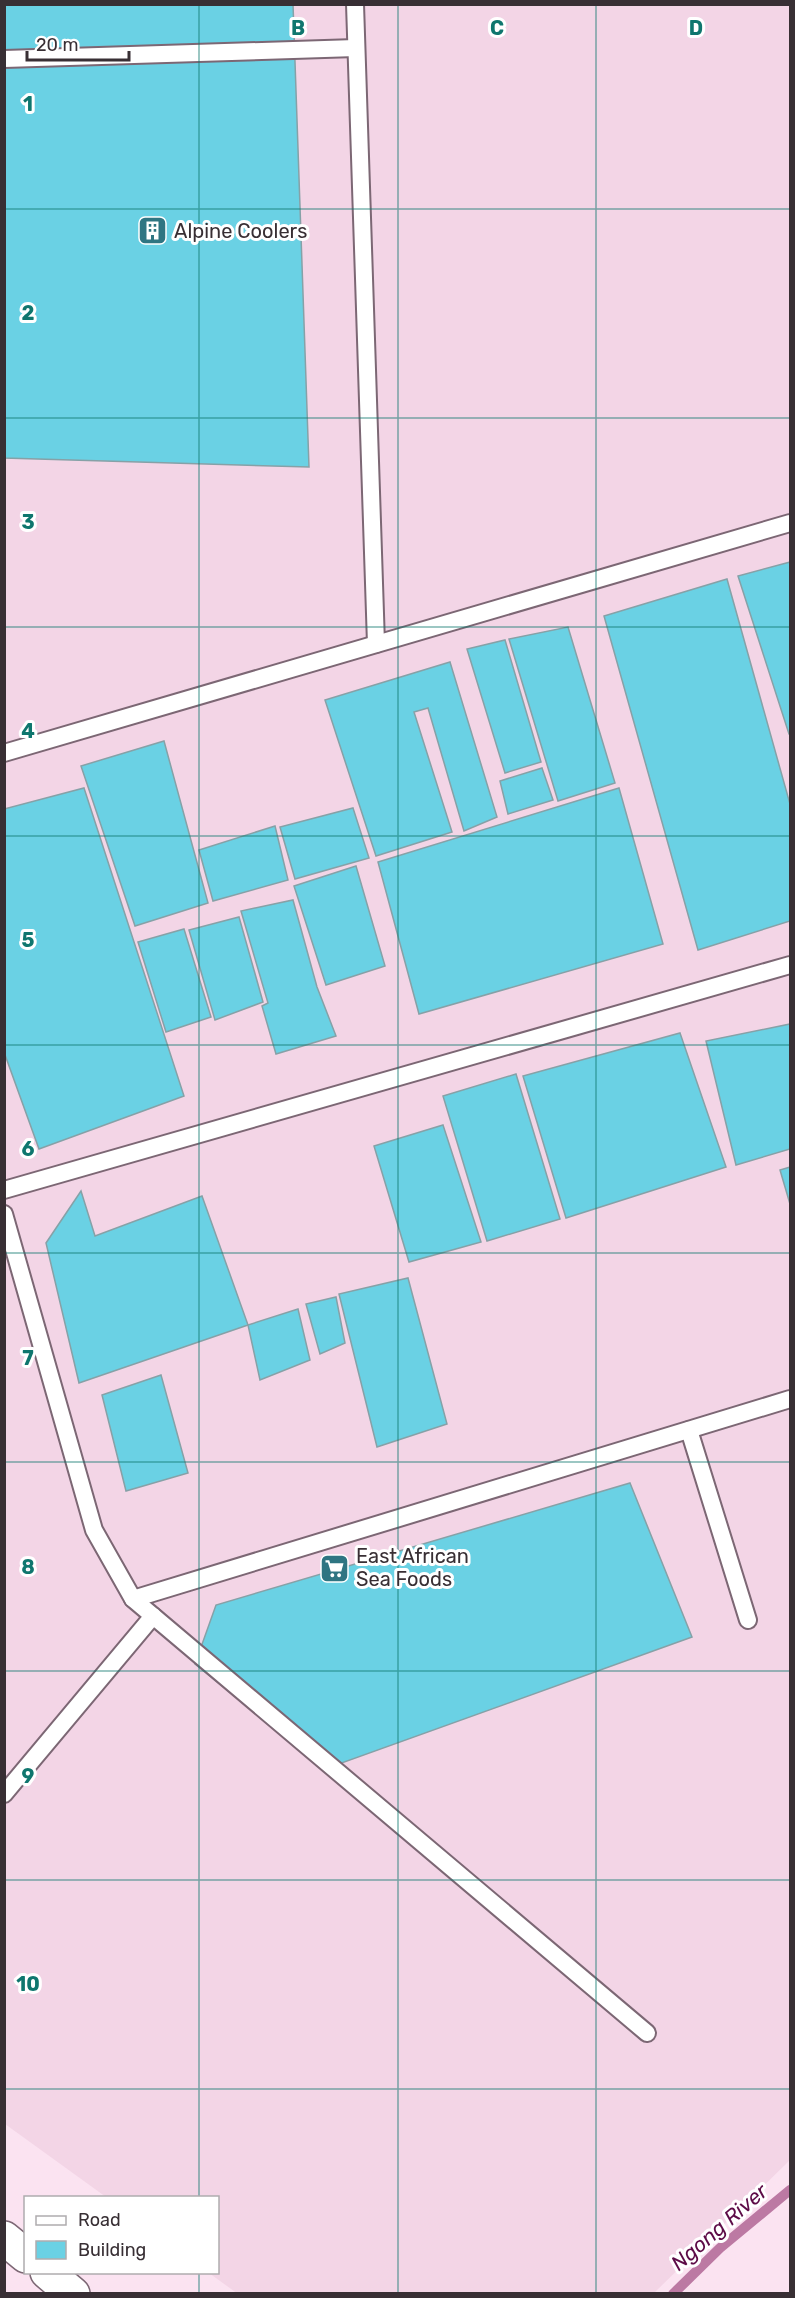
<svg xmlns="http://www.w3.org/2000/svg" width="795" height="2298" font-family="Rubik,sans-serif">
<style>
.built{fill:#f3d5e6}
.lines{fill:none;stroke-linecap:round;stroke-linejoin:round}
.stream{stroke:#bc79a3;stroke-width:10}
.building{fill:#6ad1e4;stroke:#86a1a7;stroke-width:1.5}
.lane-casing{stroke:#7c6774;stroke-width:20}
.secondary-casing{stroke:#7c6774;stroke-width:36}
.lane{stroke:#fff;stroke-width:16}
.secondary{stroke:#fff;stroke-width:33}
.grid{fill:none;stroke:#0f766e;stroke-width:1.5;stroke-opacity:0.55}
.labels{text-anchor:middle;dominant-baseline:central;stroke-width:6;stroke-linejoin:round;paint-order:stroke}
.poi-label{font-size:20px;fill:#382f34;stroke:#fff;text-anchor:start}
.water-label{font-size:21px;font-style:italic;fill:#5d0b47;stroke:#fff}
.grid-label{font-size:20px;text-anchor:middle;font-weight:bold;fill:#0f766e;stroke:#fff;stroke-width:6;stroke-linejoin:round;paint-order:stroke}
</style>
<rect width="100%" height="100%" fill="#fbe3f1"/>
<polygon class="built" points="5,5 790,5 790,2160 654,2293 238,2294 209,2273 218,2272 218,2198 106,2197 5,2124"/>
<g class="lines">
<polyline class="stream" points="673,2294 720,2248 790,2190"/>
</g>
<g class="building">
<polygon points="4,4 293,4 309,467 4,458"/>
<polygon points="790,562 790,734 789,734 738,576"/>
<polygon points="727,579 790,804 790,921 698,950 604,616"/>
<polygon points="568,627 615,783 558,801 509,639"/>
<polygon points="505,640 541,762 505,773 467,649"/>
<polygon points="450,662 497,817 464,831 428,708 414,712 452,832 376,856 325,700"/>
<polygon points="164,741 208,903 135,926 81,766"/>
<polygon points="542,768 553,800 508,814 500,781"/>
<polygon points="84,788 184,1096 39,1149 4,1052 4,809"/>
<polygon points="619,788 663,944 419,1014 378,862"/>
<polygon points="353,808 369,858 295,879 280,827"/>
<polygon points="275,826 288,880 213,901 199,850"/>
<polygon points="356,866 385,966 326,985 294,886"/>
<polygon points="293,900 317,987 336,1036 276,1054 262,1006 268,1003 241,911"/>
<polygon points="239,917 263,1002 215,1020 189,930"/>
<polygon points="184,929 211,1017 166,1032 138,942"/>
<polygon points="790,1024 790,1149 736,1165 706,1041"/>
<polygon points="680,1033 726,1167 566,1218 523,1076"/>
<polygon points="516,1074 560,1219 487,1241 443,1096"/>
<polygon points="443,1125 481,1242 409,1262 374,1146"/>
<polygon points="790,1167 790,1204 780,1170"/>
<polygon points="81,1191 95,1236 202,1196 248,1325 79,1383 46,1243"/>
<polygon points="408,1278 447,1424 377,1447 339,1294"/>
<polygon points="336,1297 345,1343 320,1354 306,1304"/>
<polygon points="298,1309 310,1360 260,1380 248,1325"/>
<polygon points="161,1375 188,1473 126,1491 102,1395"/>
<polygon points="630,1483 692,1637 325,1769 195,1664 216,1605"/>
</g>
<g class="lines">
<defs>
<g id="lane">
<polyline points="355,4 376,644"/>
<polyline points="4,59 356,48"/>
<polyline points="4,753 790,523"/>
<polyline points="4,1190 790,965"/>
<polyline points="4,1214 94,1530 133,1599 647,2033"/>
<polyline points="689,1430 748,1620"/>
<polyline points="133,1599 790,1399"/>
<polyline points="4,1794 153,1616"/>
</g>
<g id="secondary">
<polyline points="4,2238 26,2256"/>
<polyline points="47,2272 73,2294"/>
</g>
</defs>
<use href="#lane" class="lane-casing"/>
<use href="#secondary" class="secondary-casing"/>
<use href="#lane" class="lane"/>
<use href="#secondary" class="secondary"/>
</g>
<path class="grid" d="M199 4V2198M398 4V2294M596 4V2294M4 209H790M4 418H790M4 627H790M4 836H790M4 1045H790M4 1253H790M4 1462H790M4 1671H790M4 1880H790M4 2089H790M199 2272V2294"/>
<defs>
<symbol id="building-square" viewBox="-11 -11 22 22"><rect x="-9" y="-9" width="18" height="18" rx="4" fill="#2f7582" stroke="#fff"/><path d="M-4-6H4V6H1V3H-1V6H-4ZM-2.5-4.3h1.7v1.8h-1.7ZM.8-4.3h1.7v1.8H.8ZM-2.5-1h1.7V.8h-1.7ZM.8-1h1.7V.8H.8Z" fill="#fff"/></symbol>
<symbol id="supermarket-square" viewBox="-11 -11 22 22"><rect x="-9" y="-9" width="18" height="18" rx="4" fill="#2f7582" stroke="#fff"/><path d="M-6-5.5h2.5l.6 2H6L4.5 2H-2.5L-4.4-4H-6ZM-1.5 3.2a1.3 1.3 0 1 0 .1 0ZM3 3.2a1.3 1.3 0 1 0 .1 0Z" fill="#fff"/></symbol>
</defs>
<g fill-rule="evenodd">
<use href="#building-square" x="136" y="214" width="33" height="33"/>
<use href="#supermarket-square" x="318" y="1552" width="33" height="33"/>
</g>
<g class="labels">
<g class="poi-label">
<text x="174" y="231">Alpine Coolers</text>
<text x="356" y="1556">East African<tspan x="356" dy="23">Sea Foods</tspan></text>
</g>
<g class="water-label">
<text transform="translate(719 2227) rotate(-41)">Ngong River</text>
</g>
</g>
<g class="grid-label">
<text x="298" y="35">B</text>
<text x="497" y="35">C</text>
<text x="696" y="35">D</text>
<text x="28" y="111">1</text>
<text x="28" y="320">2</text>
<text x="28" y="529">3</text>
<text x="28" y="738">4</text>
<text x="28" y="947">5</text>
<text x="28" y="1156">6</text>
<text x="28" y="1365">7</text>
<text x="28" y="1574">8</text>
<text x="28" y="1783">9</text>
<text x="28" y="1991">10</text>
</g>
<rect width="795" height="2298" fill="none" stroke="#382f34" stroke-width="12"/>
<rect x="24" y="2196" width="195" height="78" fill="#ffffff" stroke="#afacae" stroke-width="1.5"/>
<rect x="36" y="2216" width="30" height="9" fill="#ffffff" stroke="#afacae" stroke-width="1.5"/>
<text x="78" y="2226" font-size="18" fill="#382f34">Road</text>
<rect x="36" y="2241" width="30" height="18" fill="#6ad1e4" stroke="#afacae" stroke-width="1.5"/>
<text x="78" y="2256" font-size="18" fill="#382f34">Building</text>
<path d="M27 51v9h102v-9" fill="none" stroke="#382f34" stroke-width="3"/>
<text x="36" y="51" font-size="18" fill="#382f34" stroke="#ffffff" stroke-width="4.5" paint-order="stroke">20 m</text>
</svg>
